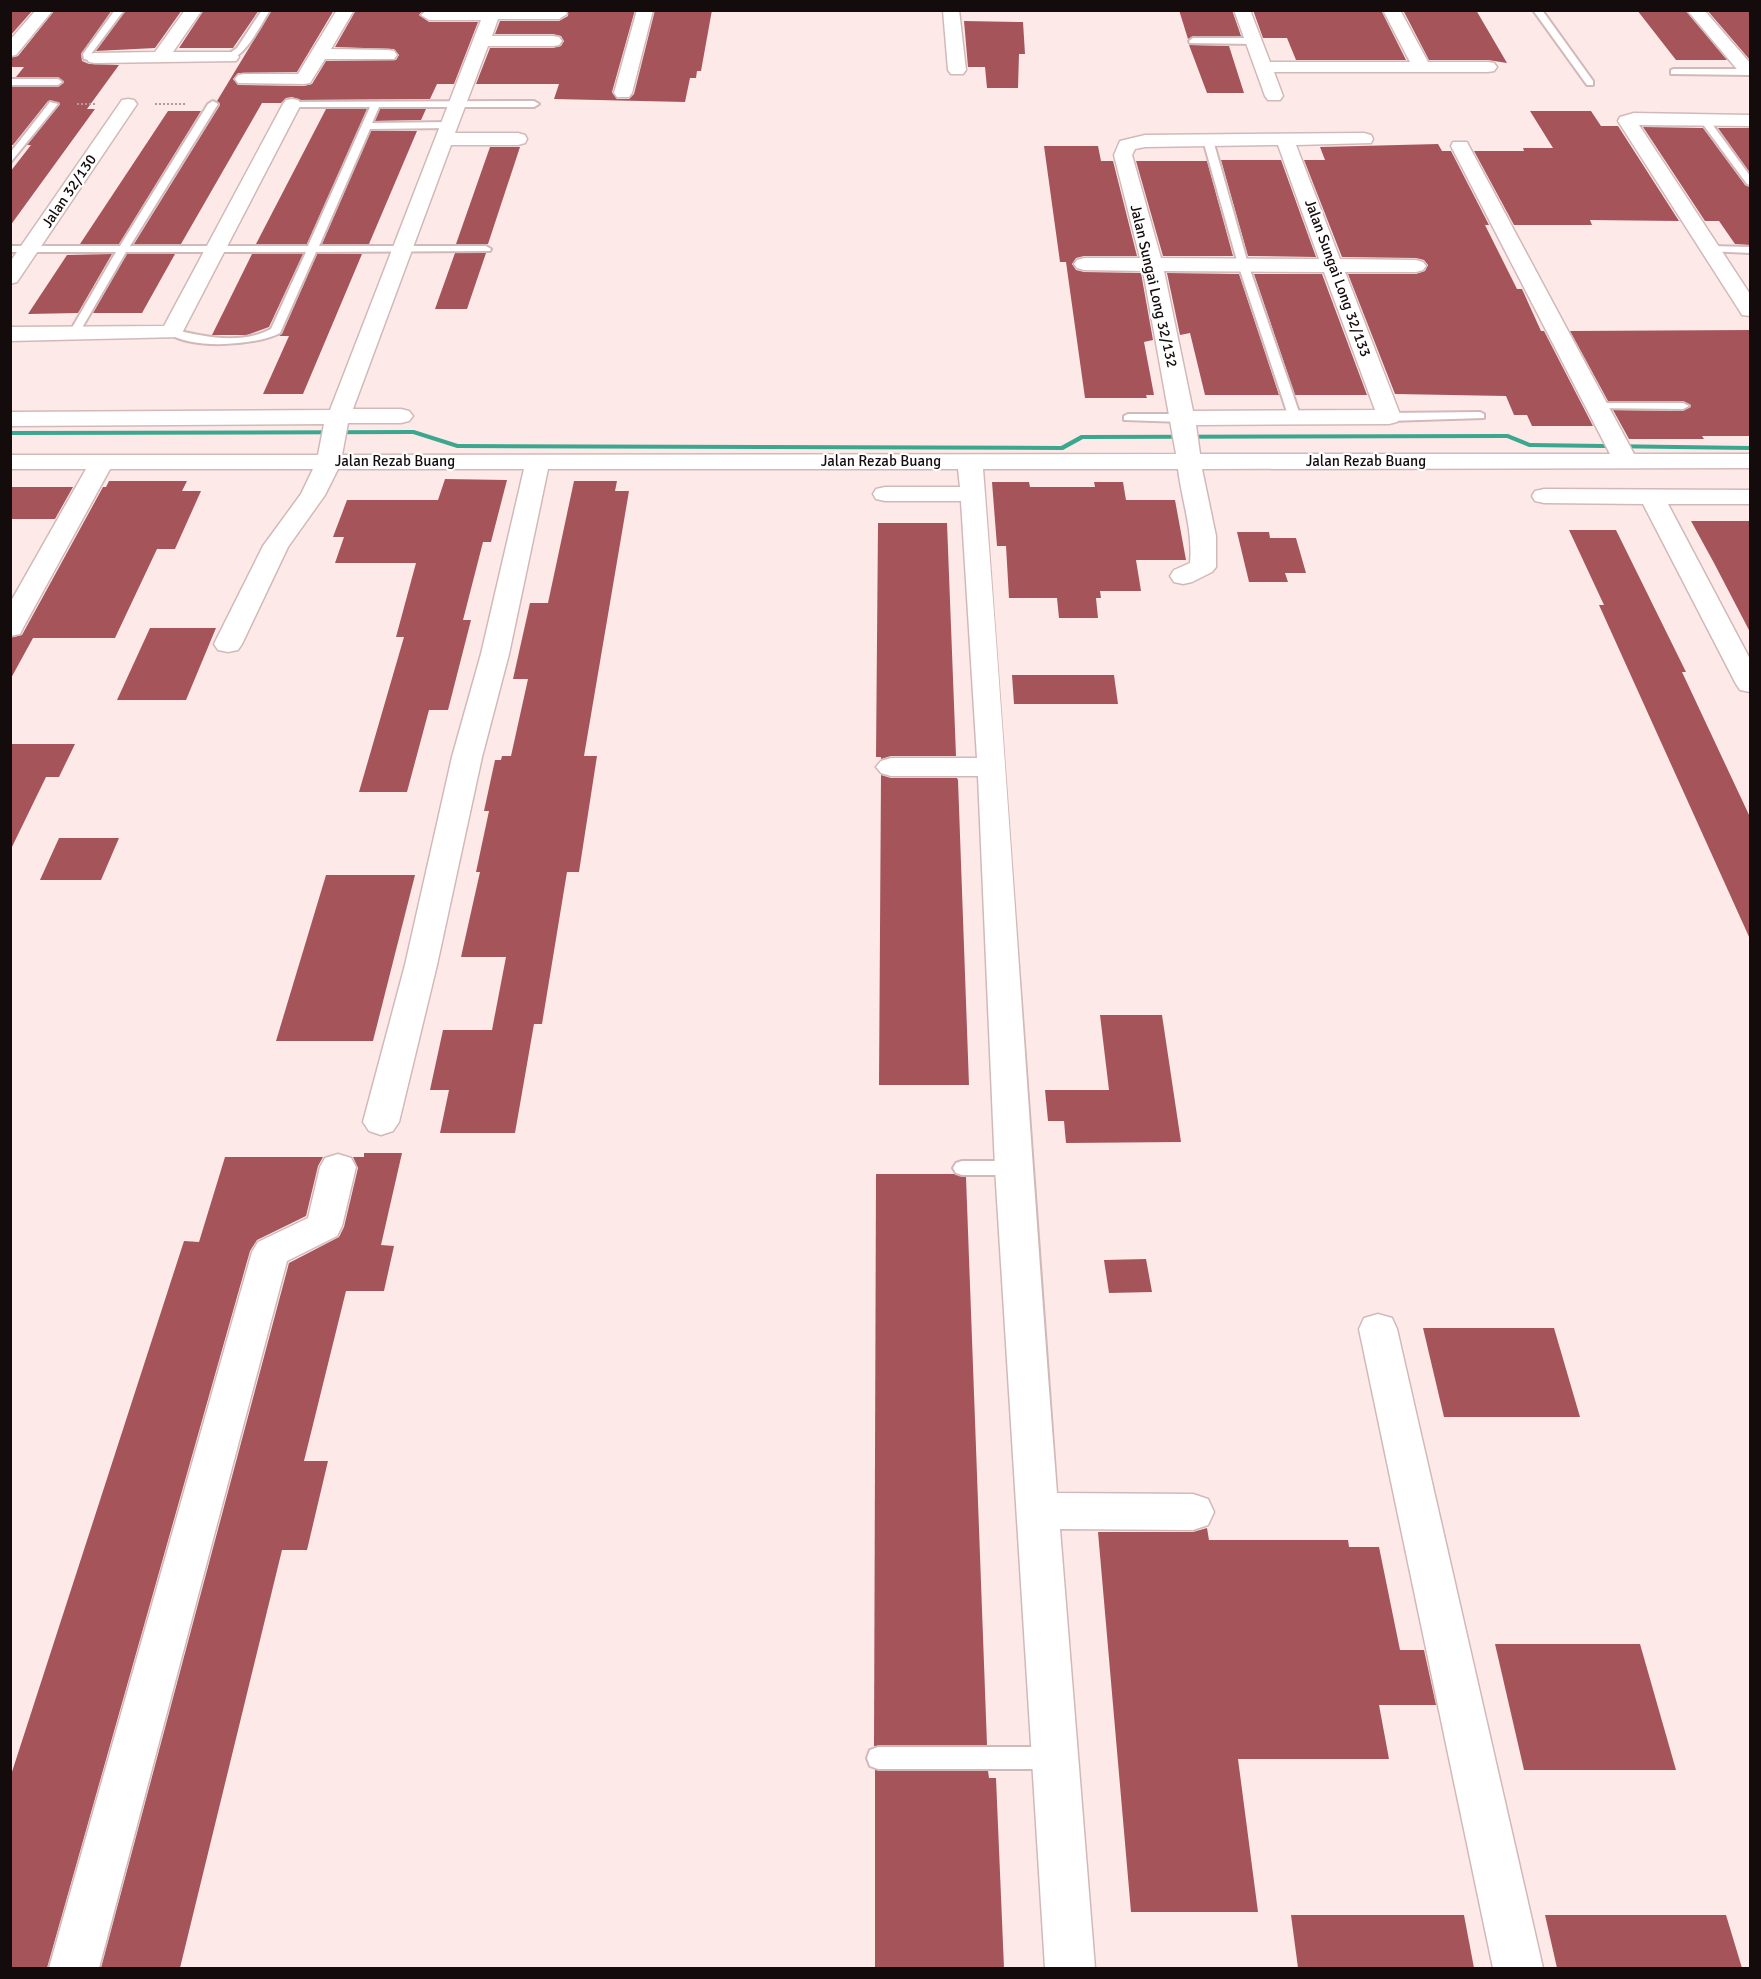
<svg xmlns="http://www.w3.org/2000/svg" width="1761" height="1979" font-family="Signika,sans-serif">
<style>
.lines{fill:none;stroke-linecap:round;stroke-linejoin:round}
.stream{fill:#3aa78e;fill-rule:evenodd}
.building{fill:#a5555a}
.lane-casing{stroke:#d2b9b9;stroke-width:4}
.street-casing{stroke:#d2b9b9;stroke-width:3}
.path{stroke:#ac9c9c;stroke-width:2;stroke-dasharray:2 2;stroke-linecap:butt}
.lane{fill:#fff;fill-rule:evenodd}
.street{fill:#fff;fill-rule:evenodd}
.labels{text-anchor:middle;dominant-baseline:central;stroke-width:4.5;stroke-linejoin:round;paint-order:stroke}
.far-street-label{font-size:15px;fill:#140c0c;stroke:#fff}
</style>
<rect width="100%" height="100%" fill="#fee9e9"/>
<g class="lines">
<polygon class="stream" points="414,430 458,444 1061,446 1081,435 1508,434 1530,443 1750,446 1750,450 1529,447 1507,438 1083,439 1063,450 457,448 413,434 10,435 10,431"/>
</g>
<g class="building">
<polygon points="10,10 33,10 10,36"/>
<polygon points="55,10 112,10 81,54 82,61 89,64 119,65 87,109 95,109 10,226 10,172 31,145 27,145 60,104 48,101 13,145 10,145 10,87 58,87 64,82 58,77 16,77 24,67 10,67 10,58 18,56"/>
<polygon points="126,10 182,10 155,48 96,51"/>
<polygon points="204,10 259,10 233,48 179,48"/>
<polygon points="272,10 334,10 297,72 238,73 233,79 238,85 304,86 312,84 326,61 396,60 399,55 394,49 335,47 356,10 423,10 419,15 429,22 478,22 454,84 437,84 430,99 301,100 292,97 286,98 281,103 262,103 181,244 134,244 220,105 217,101"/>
<polygon points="568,10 635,10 612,92 617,99 629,99 634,94 655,10 712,10 701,71 697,71 696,78 690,78 685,102 554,99 559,84 476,84 490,48 553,48 561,46 564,41 561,36 553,34 495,34 500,21 559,21 568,16"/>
<polygon points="1179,10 1232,10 1241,36 1193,36 1188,39"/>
<polygon points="1253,10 1381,10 1406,60 1296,60 1287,38 1263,38"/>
<polygon points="1403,10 1476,10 1507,63 1488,60 1429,60"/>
<polygon points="1637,10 1685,10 1727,60 1676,60"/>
<polygon points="1707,10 1750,10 1750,60"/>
<polygon points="964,21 1023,22 1025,54 1019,54 1018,88 987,88 985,67 968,67"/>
<polygon points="1189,45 1229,46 1244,93 1207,93"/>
<polygon points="326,109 367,109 307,244 256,244"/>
<polygon points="380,109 426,109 421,120 375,121"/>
<polygon points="168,111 201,111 119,244 80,244"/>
<polygon points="1530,111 1591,111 1601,126 1618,126 1679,221 1590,220 1592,225 1514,225 1474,151 1524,151 1523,148 1553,148"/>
<polygon points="1643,127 1703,128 1745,185 1750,187 1750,245 1735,244 1719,221 1705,221"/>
<polygon points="1718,128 1750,128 1750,173"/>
<polygon points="371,131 417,131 369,244 322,244"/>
<polygon points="1438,144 1442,151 1451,151 1489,225 1485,225 1517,289 1522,289 1541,331 1544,331 1593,426 1532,426 1527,415 1514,415 1506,396 1395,394 1348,274 1416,274 1425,271 1428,265 1424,260 1416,258 1342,257 1304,160 1325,160 1320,147"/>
<polygon points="1044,146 1098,146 1101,161 1113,161 1137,256 1084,256 1076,258 1072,264 1076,270 1084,272 1141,273 1153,340 1144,342 1154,395 1146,395 1147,398 1085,398 1066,262 1060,262"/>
<polygon points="490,147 520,147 488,244 456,244"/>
<polygon points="1221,160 1281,160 1316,257 1248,256"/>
<polygon points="1136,161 1207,161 1233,256 1163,256"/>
<polygon points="455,253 486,253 467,309 435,309"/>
<polygon points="112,254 78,313 28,314 67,255"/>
<polygon points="127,254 175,254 142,313 93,313"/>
<polygon points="252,254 303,254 269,327 247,335 212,335"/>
<polygon points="317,254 362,254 303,394 263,394 289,336 279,336 282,334"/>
<polygon points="1167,273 1239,274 1279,395 1205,395 1190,333 1180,335"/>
<polygon points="1254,274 1322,274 1367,395 1295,395"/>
<polygon points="1750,330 1750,436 1702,436 1704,439 1629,439 1613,410 1683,411 1691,405 1683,401 1608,401 1570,331"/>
<polygon points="445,479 507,480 491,542 483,542 463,620 471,620 448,710 429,710 407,792 359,792 404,637 396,637 416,563 335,563 344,537 333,537 347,500 438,500"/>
<polygon points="109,481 187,481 182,491 201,491 175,549 157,549 115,638 33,638 10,680 10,638 22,635 103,487 106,487"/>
<polygon points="574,481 617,481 615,491 629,491 584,756 597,756 579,872 567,872 542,1024 534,1024 515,1133 440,1133 449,1090 430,1090 443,1030 492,1030 506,957 461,957 480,872 476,872 489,811 484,811 495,760 501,760 502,756 511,756 528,679 513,679 530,603 548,603"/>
<polygon points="992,482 1029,482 1030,487 1095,487 1094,482 1123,482 1126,500 1175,500 1186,560 1136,560 1141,591 1100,591 1101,598 1096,598 1098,618 1059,618 1057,598 1009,598 1006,546 997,546"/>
<polygon points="10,487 73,487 55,519 10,519"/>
<polygon points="1691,521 1750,521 1750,632 1714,563"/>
<polygon points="878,523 947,523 956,756 891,756 881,759 881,757 876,757"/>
<polygon points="1569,530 1616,530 1686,672 1682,672 1750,817 1750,939 1599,605 1604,605"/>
<polygon points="1237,532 1269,532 1270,538 1296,538 1306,573 1285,573 1288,582 1249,582"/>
<polygon points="150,628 216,628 186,700 117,700"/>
<polygon points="1012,675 1114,675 1118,704 1014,704"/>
<polygon points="10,744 75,744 59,777 46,777 10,851"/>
<polygon points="881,775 891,778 957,778 958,780 969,1085 879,1085"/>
<polygon points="59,838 119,838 101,880 40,880"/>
<polygon points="326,875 415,875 373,1041 276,1041"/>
<polygon points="1100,1015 1162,1015 1181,1142 1066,1143 1064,1121 1048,1121 1045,1090 1109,1090"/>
<polygon points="364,1153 402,1153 381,1245 394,1246 384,1291 346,1291 304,1461 328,1461 307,1550 282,1550 180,1968 101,1968 289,1263 339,1237 344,1227 358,1168 353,1157 364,1157"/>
<polygon points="225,1157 323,1157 318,1166 306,1216 257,1240 250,1251 47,1968 10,1968 10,1778 184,1241 199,1242"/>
<polygon points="876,1174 954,1174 966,1177 987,1745 874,1746"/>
<polygon points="1146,1259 1152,1292 1109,1293 1104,1260"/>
<polygon points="1423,1328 1554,1328 1580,1417 1444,1417"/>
<polygon points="1207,1528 1209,1540 1348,1540 1349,1547 1379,1547 1400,1650 1424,1650 1436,1705 1379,1705 1389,1759 1238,1759 1258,1912 1131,1912 1098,1532 1193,1532"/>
<polygon points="1495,1644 1640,1644 1676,1770 1524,1770"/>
<polygon points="875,1770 988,1771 989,1778 996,1778 1004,1968 875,1968"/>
<polygon points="1291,1915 1464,1915 1474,1968 1298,1968"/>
<polygon points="1545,1915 1726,1915 1742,1968 1557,1968"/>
</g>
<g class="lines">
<defs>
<g id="lane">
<polygon points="115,10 124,10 91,54 99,58 95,61 84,59 83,54"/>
<path d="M262 10H270C261 24 244 60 227 59V55L237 48Z"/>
<polygon points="1533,10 1542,10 1593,81 1593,85 1587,85"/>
<polygon points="1193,38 1253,38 1257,41 1253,44 1190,43 1189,41"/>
<polygon points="1674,69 1750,69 1750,75 1671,74 1671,70"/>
<polygon points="10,79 58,79 62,82 58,85 10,85"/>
<path d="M213 101 218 104 130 246H308L370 107H292L289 106V102L534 101 539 104 534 107H379L372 123 450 122 455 125 450 128 370 129 319 246H486L491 249 490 251 316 252 280 333C255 346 188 350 167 332L172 329C204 337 241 345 271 329L306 252H126L79 333 74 336 70 335 69 333 116 252H10V246H120L208 104Z"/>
<polygon points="50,102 58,104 10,163 10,153"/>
<polygon points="1701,117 1707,117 1750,176 1750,185 1747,184 1699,119"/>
<polygon points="1208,137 1213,140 1248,264 1301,418 1299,420 1291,420 1289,418 1238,264 1203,140"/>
<polygon points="1711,246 1750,247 1750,253 1707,251 1706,249"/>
<polygon points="1597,403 1683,403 1689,406 1683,409 1593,408 1591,406"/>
<polygon points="1480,412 1484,414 1484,418 1389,421 1383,417 1389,413"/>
<polygon points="1128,414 1182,414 1188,418 1182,422 1124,420 1124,416"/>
<polygon points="962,1161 1013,1161 1019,1163 1022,1168 1019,1173 1013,1175 962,1175 956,1173 953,1168 956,1163"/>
<polygon points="878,1747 1054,1747 1062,1750 1065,1758 1062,1766 1054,1769 878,1769 870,1766 867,1758 870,1750"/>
</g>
<g id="street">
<polygon points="36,10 53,10 16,55 10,56 10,40"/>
<polygon points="185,10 202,10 173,52 230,52 236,53 239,57 236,61 95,63 89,62 86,58 89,54 95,53 155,52"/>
<polygon points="337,10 354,10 331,49 388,50 394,51 397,55 394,59 325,59 310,83 304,84 238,83 235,79 238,75 244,74 298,74"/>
<path d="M427 10H565L567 14 559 19H498L492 36H553L559 37 562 41 559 45 553 46H488L455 133H518L525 135 527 139 525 143 518 145H451L353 409H401L409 411 413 416 409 421 401 423H348L342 455 1176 454 1143 271 1084 270 1077 268 1074 264 1077 260 1084 258H1140L1114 155 1120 141 1145 135 1364 133 1371 135 1373 139 1371 143 1296 145 1340 259 1416 260 1423 262 1426 266 1423 270 1416 272H1345L1401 417 1397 422 1389 424 1196 425 1200 454H1610L1451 146 1453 142H1467L1469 146 1634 454H1750V468L1202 469 1216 536V567L1212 572 1192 582 1183 584 1174 582 1170 576 1174 570 1190 563C1193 530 1182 501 1178 469H983C1010 810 1030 1152 1057 1493L1193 1494 1208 1499 1214 1512 1208 1525 1193 1530 1060 1529 1095 1968H1045L995 1168 978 776H891L881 773 876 767 881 761 891 758H977L961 501H885L876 499 873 494 876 489 885 487H960L958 469H548L509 654 482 757 437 965 399 1122 393 1131 381 1135 369 1131 363 1122 405 965 452 757 481 654 524 469H338L325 495 288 547 242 644 238 650 228 652 218 650 214 644 263 546 301 494 313 469H110L23 628 20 634 10 636V603L86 469H10V455H318L324 424 10 426V412L330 410 481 20H429L421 15ZM1278 145 1319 259 1161 258 1132 155 1135 149 1145 147ZM1164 271 1324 272 1375 410 1193 411Z"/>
<polygon points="637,10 653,10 632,93 629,97 617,97 614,93"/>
<polygon points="943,10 959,10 966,70 963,74 951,74 948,70"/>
<polygon points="1234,10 1250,10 1270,62 1410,62 1383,10 1400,10 1428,62 1488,62 1494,63 1497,67 1494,71 1488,72 1274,72 1283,96 1280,100 1268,100 1265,96"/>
<polygon points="1687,10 1704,10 1750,63 1750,75 1741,74"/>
<polygon points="128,99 134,100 137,104 17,282 10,284 10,262 122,100"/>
<polygon points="292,99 298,100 301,104 180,337 10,341 10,327 164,326 283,104 286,100"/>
<polygon points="1634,113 1750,115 1750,126 1639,125 1750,294 1750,316 1742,315 1739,310 1618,121 1620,117"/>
<polygon points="1544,489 1750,490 1750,504 1668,504 1750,659 1750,692 1740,690 1736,684 1643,504 1544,503 1535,501 1532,496 1535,491"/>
<polygon points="338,1154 351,1158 356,1167 342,1226 337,1236 287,1261 99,1968 49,1968 252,1252 258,1242 308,1218 320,1167 325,1158"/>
<polygon points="1378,1314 1392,1318 1397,1329 1543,1968 1493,1968 1359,1329 1364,1318"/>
</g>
</defs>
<use href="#lane" class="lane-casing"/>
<use href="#street" class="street-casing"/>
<g class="path">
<polyline points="77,104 97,104"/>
<polyline points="155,104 187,104"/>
</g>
<use href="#lane" class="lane"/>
<use href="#street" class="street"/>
</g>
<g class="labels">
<g class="far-street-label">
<text transform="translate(69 191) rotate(-56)">Jalan 32/130</text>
<text transform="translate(1338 278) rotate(70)">Jalan Sungai Long 32/133</text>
<text transform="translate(1154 286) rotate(77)">Jalan Sungai Long 32/132</text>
<text x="395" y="461">Jalan Rezab Buang</text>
<text x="881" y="461">Jalan Rezab Buang</text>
<text x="1366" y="461">Jalan Rezab Buang</text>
</g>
</g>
<rect width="1761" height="1979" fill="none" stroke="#140c0c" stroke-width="24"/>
</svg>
